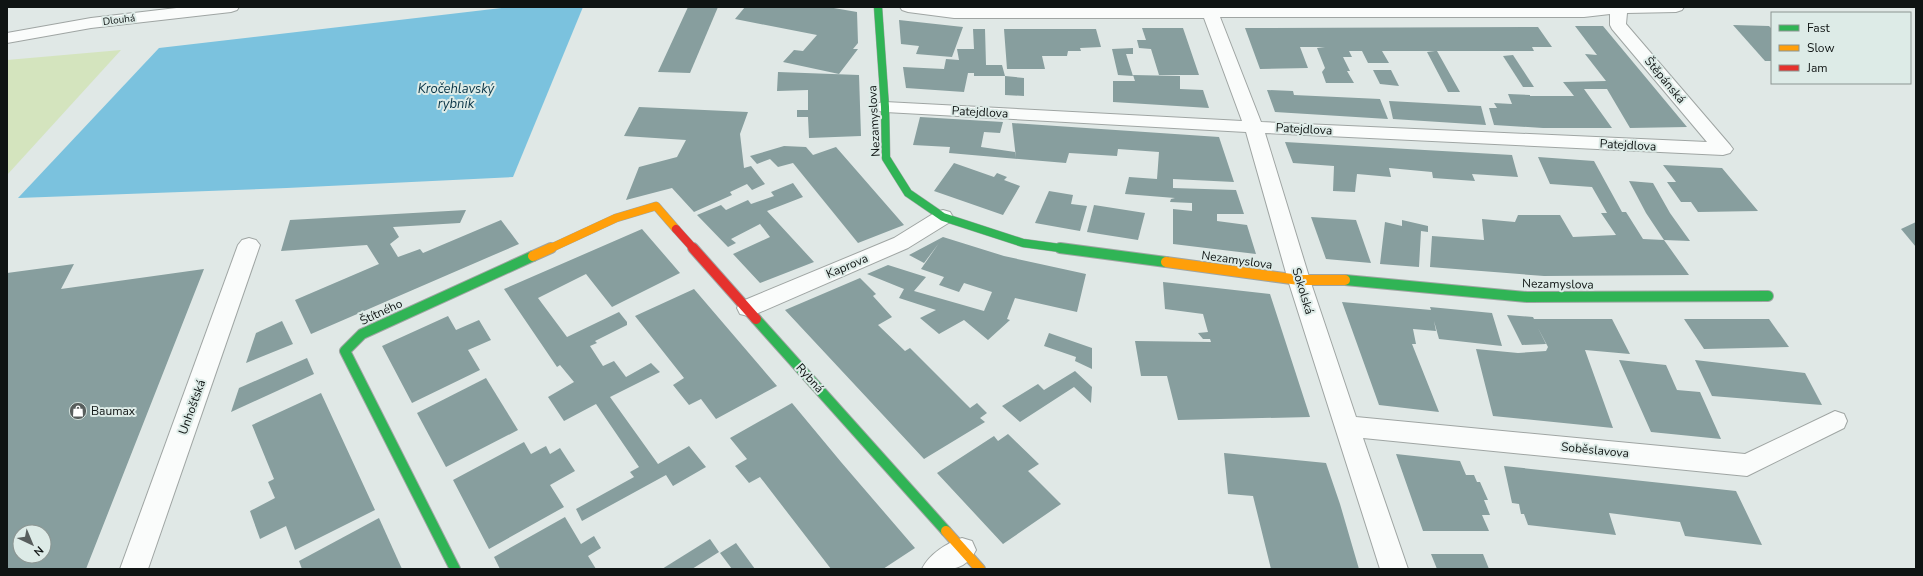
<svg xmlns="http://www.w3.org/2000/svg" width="1923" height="576" font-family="'Nunito Sans',sans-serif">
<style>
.green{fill:#d4e4be}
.water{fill:#7bc2de}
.building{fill:#879e9e;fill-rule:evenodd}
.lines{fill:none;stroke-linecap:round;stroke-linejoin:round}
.street-casing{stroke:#9fa5a3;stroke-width:2}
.fast-far1-casing{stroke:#9fa5a3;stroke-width:9}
.fast-casing{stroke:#9fa5a3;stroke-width:12}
.slow-far1-casing{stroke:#9fa5a3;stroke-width:9}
.slow-casing{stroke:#9fa5a3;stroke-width:12}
.jam-far1-casing{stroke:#9fa5a3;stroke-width:9}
.jam-casing{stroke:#9fa5a3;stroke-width:12}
.street{fill:#fafcfb;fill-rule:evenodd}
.fast-far1{stroke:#30b455;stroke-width:8}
.fast{stroke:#30b455;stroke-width:10}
.slow-far1{stroke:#ff9f0a;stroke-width:8}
.slow{stroke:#ff9f0a;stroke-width:10}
.jam-far1{stroke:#e5322d;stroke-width:8}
.jam{stroke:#e5322d;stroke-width:10}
.labels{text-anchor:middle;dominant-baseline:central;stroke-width:4;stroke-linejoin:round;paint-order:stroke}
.far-street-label{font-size:10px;fill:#0f1413;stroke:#ddebe7}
.street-label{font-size:12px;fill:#0f1413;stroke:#ddebe7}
.poi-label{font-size:12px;fill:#0f1413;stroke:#ddebe7;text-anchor:start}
.water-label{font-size:13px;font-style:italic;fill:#093547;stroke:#ddebe7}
</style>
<rect width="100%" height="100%" fill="#e0e8e6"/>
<polygon class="green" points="121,50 7,175 7,60"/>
<polygon class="water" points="510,7 583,7 513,177 287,188 18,198 159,48"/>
<g class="building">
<polygon points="688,7 718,7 690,73 658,72"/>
<polygon points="745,7 828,7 857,12 858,43 853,49 858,49 839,74 783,62 794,50 803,51 817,35 735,19"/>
<polygon points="899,20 963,27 952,57 916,54 919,46 901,44"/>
<polygon points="1733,25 1769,26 1772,29 1772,61 1765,61"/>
<polygon points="1575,26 1603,26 1687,127 1630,128 1607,89 1584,89 1612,128 1543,128 1494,125 1489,108 1497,108 1494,103 1512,104 1508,94 1530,95 1530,96 1574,96 1563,82 1606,81 1585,54 1597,55"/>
<polygon points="1538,27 1552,47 1532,47 1534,51 1437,51 1460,92 1448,92 1427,52 1435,51 1382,51 1389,63 1368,63 1362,51 1349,51 1352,57 1343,57 1350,71 1347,71 1354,83 1326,83 1322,72 1325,68 1317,48 1325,47 1300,47 1308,68 1260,69 1245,28"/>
<polygon points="1142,28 1183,28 1199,75 1159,75 1151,49 1139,48 1137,40 1146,40"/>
<polygon points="973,29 985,29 986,65 1002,65 1005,76 974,76 974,73 968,73 964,92 906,88 903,67 944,69 946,59 959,60 957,49 974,49"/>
<polygon points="1004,29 1096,29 1101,47 1080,48 1081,51 1068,51 1067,56 1042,56 1045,69 1007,69"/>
<polygon points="1133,48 1133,54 1126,54 1133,76 1118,75 1112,49"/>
<polygon points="1513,55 1534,87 1523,87 1503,56"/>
<polygon points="1373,70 1391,70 1399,86 1380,84"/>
<polygon points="778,72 859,75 861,136 809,138 808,117 797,117 797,110 808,110 808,90 777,91"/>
<polygon points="1133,75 1180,76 1180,89 1203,90 1209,108 1113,102 1113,81 1135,81"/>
<polygon points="1005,76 1024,78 1024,96 1005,95"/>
<polygon points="1267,90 1293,91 1294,95 1380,99 1388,119 1275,112"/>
<polygon points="1389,101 1481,106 1486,125 1393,119"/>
<polygon points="639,107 748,112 740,134 744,168 751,166 765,184 752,190 747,184 730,192 732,195 694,212 672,188 626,200 639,167 677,157 686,140 624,136"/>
<polygon points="920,117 1003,122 1000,133 984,132 981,147 1015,152 1016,158 1012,123 1219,137 1234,182 1173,179 1173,188 1236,190 1244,214 1217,214 1217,221 1247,225 1256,254 1173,244 1173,209 1192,211 1192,203 1170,202 1171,199 1175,198 1125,194 1129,177 1157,179 1159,152 1118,149 1117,156 1069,153 1066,163 949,153 950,147 913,145"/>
<polygon points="1285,142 1512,155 1518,177 1472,174 1475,181 1433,178 1432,172 1389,168 1391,177 1357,174 1355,192 1333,191 1334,166 1293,163"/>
<polygon points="784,146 806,147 813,155 836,147 904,225 858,243 793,163 778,167 770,159 757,164 750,156"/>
<polygon points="1538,157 1594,161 1622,212 1626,212 1643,239 1664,240 1646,213 1629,181 1653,183 1670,213 1690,241 1664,240 1689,275 1544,276 1430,267 1432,236 1484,240 1482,219 1515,222 1518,215 1560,215 1573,237 1616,235 1601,213 1607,213 1592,187 1550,184"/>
<polygon points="954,163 994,177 997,173 1007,177 1004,180 1020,186 1003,215 934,191"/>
<polygon points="1663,165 1722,168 1758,211 1698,212 1691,202 1681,202 1667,182 1676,182"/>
<polygon points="793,183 803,197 767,211 814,262 760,283 733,254 770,237 760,224 731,239 736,243 728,247 697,215 721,205 726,210 748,200 751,204 774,196 771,192"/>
<polygon points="1049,191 1073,195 1071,204 1087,206 1080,231 1035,223"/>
<polygon points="1094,205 1145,213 1138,240 1087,232"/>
<polygon points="466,210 460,223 393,227 399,237 390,244 398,257 420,249 423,253 501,220 519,244 311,334 295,300 379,264 367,245 281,251 290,220"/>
<polygon points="1311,217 1356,220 1371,263 1326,259"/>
<polygon points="1402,220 1428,226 1428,232 1421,231 1419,267 1380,264 1385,222 1402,226"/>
<polygon points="1916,222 1916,247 1901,229"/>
<polygon points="642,229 680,273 612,307 586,274 538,298 567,337 619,312 627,322 627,325 595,341 597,343 590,346 603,366 614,361 626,377 651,363 660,372 610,397 658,464 689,446 706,467 673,486 666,475 582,521 576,509 634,477 630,472 639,467 596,404 564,421 548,397 574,382 560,365 557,367 504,289"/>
<polygon points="943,237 1004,256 1086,274 1077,312 1015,298 1007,319 1010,320 988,340 964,320 939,334 920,318 936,310 899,298 904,289 867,274 888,265 926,277 914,291 984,311 992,292 964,283 959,292 939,285 944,277 921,269 939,243 924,263 909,255"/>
<path d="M74 264 61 289 204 269 86 569H7V273ZM20 532H44V556H20Z"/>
<polygon points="860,278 876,294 873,296 892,317 878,325 905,351 910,348 970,408 977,403 987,413 980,418 985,422 924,459 785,310"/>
<polygon points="1163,282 1270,294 1310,417 1178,420 1167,376 1141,376 1135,341 1211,342 1210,339 1203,339 1198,333 1208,332 1203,314 1165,309"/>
<polygon points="694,289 777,386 716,419 701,399 689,405 673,385 684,378 635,316"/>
<polygon points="1342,302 1431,310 1430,307 1492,313 1502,346 1439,339 1434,321 1436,331 1413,329 1416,344 1412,344 1439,412 1379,405"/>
<polygon points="1507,315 1533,317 1534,319 1612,319 1630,354 1585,350 1613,428 1493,416 1476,349 1518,353 1546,351 1548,347 1538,328 1546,344 1522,345"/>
<polygon points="448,316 456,330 479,320 491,340 468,350 480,370 412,403 382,346"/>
<polygon points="1684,319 1769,319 1789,347 1704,349"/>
<polygon points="282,321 293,344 246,363 256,333"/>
<polygon points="1049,333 1092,348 1092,369 1075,361 1076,357 1044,346"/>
<polygon points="307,358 314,374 231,412 239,388"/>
<polygon points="1619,360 1666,365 1677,390 1700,392 1721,439 1651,432"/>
<polygon points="1695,360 1805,373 1822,405 1712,396"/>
<polygon points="1075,371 1092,387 1091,403 1074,387 1020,422 1002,406 1038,384 1044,390"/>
<polygon points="486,378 518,430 446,467 417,413"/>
<polygon points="321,393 375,510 295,550 286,526 260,539 250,511 275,498 268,482 274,479 252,425"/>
<polygon points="792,403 841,462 915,548 883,569 831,569 760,477 749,483 735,466 747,459 730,438"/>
<polygon points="1008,434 1039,464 1028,471 1061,504 1003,544 937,473 994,436 998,441"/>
<polygon points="524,442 531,454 546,446 550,454 560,448 575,471 550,485 564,507 489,549 453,480"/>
<polygon points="1224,453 1326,463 1340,504 1359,569 1271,569 1253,496 1228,494"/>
<polygon points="1396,454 1460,461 1466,475 1474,475 1477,482 1480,482 1488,500 1484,500 1490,515 1482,515 1489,531 1423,531"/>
<polygon points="1504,466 1736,491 1762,545 1685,536 1680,522 1609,513 1616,535 1528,525 1524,514 1521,514 1519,504 1512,503"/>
<polygon points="565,517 581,544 594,536 601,548 588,556 596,569 500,569 494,557"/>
<polygon points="379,518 402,569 302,569 299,561"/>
<polygon points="710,539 719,552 692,569 662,569"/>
<polygon points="736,543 755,569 732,569 720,553"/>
<polygon points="1431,554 1483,554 1489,569 1437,569"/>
</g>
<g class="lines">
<defs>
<g id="street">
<polygon points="185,7 239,7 237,10 231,12 91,28 7,43 7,33 91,18"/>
<path d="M900 7H1684L1682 10 1676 12 1627 13 1626 24 1730 145 1733 149 1730 153 1723 155 1265 133 1310 280 1356 417 1745 454 1835 411 1844 414 1847 421 1844 428 1747 476 1363 438 1408 569H1380L1288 280 1246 132 885 112 879 111 876 107 879 103 885 102 1242 121 1204 18H954L908 12 902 10ZM1610 14V25L1612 29 1707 142 1261 122 1220 17H1584Z"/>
<polygon points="943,210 950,212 953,217 950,222 908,248 756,314 748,316 740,314 737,308 740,302 894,238 936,212"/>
<polygon points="249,238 256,240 260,245 148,569 120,569 238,245 242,240"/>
<path d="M962 538 972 541 976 550C964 574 945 569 922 569 929 554 947 543 962 538Z"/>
</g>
<polyline id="fast-far1" points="878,7 885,107 886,158 908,193 943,217 1023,243 1067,249"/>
<g id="fast">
<polyline points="1060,248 1166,262"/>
<polyline points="1345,280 1527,297 1768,296"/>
<polyline points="756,319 946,531"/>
<polyline points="455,569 345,351 362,334 533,256"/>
</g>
<polyline id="slow-far1" points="549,249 616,218 656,206 676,229"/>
<g id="slow">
<polyline points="533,256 551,248"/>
<polyline points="1166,262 1299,280 1345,280"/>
<polyline points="946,531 980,569"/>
</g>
<polyline id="jam-far1" points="676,229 694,249"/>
<polyline id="jam" points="693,248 756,319"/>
</defs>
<use href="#street" class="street-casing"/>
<use href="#fast-far1" class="fast-far1-casing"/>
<use href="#fast" class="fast-casing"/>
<use href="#slow-far1" class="slow-far1-casing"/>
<use href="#slow" class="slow-casing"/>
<use href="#jam-far1" class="jam-far1-casing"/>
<use href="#jam" class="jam-casing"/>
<use href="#street" class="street"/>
<use href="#fast-far1" class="fast-far1"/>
<use href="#fast" class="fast"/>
<use href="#slow-far1" class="slow-far1"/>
<use href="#slow" class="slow"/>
<use href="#jam-far1" class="jam-far1"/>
<use href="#jam" class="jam"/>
</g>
<defs>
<symbol id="shop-disc" viewBox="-11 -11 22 22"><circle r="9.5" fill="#585e5d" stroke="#ddebe7"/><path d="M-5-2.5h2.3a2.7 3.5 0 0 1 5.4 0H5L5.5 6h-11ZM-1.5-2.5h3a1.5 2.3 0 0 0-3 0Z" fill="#fff"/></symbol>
</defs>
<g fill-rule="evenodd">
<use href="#shop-disc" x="68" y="401" width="20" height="20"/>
</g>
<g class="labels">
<g class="far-street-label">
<text transform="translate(119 20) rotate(-7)">Dlouhá</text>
</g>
<g class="street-label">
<text transform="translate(1665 80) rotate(50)">Štěpánská</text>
<text transform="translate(980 112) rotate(3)">Patejdlova</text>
<text transform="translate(874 121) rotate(-93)">Nezamyslova</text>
<text transform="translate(1304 129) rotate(3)">Patejdlova</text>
<text transform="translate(1628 145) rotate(3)">Patejdlova</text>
<text transform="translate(1237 260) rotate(8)">Nezamyslova</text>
<text transform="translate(847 266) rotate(-23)">Kaprova</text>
<text transform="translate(1558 284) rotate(1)">Nezamyslova</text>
<text transform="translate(1303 291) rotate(73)">Sokolská</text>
<text transform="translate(381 312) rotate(-25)">Štítného</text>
<text transform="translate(810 378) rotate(48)">Rybná</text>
<text transform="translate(192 407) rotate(-70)">Unhošťská</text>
<text transform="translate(1595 450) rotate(6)">Soběslavova</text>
</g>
<g class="poi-label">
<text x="91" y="411">Baumax</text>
</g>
<g class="water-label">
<text x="456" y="89">Kročehlavský<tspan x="456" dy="15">rybník</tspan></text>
</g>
</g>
<rect width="1923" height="576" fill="none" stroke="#0f1413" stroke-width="16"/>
<rect x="1771" y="12" width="140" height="72" fill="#ddebe7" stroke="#8b9592"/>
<rect x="1779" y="25" width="20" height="6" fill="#30b455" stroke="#8b9592"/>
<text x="1807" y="32" font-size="12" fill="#0f1413">Fast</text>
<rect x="1779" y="45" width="20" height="6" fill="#ff9f0a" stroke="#8b9592"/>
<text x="1807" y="52" font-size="12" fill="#0f1413">Slow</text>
<rect x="1779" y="65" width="20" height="6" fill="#e5322d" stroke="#8b9592"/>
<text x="1807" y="72" font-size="12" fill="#0f1413">Jam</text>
<g transform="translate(32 544) rotate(136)"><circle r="19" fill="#ddebe7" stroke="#8b9592"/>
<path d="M0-3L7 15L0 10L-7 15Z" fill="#585e5d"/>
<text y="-6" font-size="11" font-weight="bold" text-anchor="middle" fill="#0f1413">N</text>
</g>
</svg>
